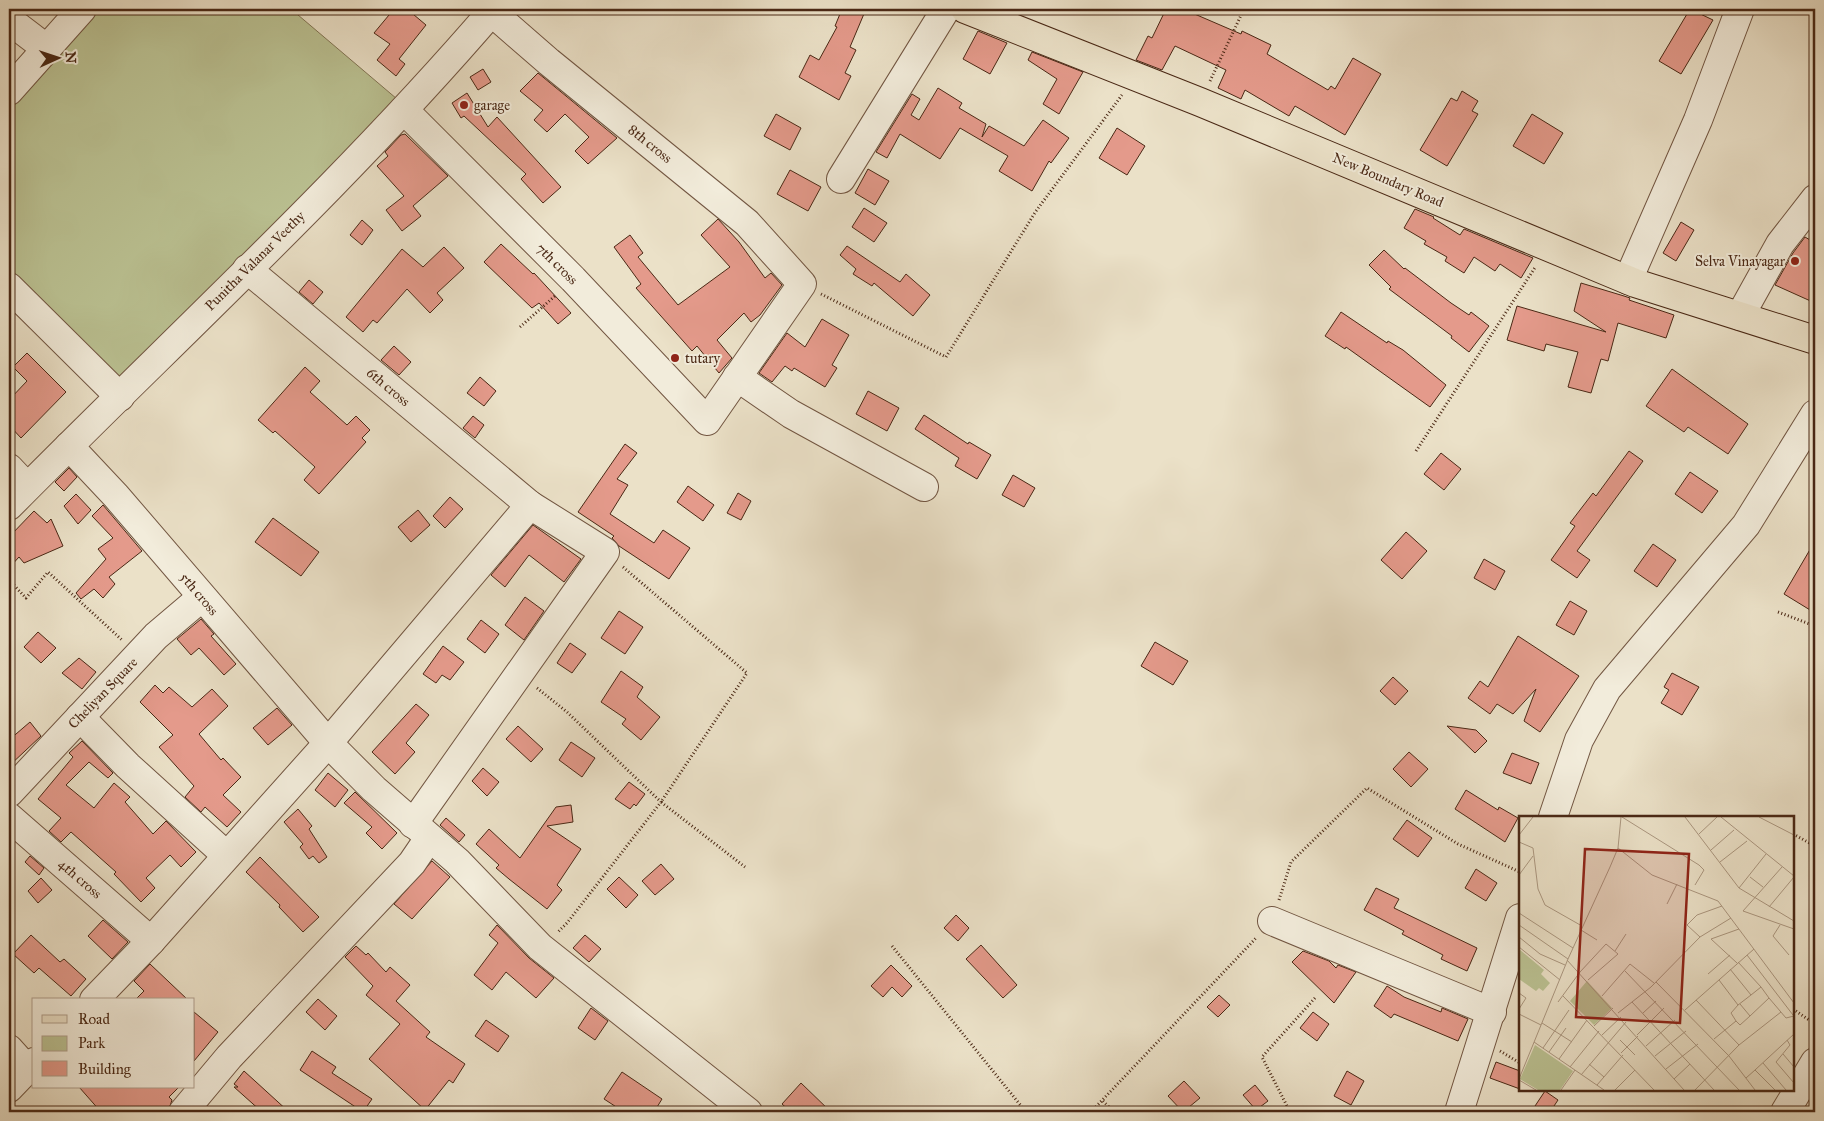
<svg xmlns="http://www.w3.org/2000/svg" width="1824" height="1121" font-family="'IM FELL Great Primer',serif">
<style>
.green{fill:#bbc293;stroke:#827554}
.building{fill:#e49a8b;stroke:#4a2815}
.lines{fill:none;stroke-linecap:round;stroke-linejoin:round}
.minor-casing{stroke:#725642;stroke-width:30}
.major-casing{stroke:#4a2815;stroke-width:30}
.path{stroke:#4a2815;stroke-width:3;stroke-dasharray:1 2.5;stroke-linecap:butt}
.minor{stroke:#f2ecdb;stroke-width:28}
.major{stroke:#ebe1c8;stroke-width:28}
.poi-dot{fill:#8f2418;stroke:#f2ecdb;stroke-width:2}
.labels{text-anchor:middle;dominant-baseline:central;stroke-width:4;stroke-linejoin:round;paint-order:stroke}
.poi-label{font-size:14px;fill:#4a2815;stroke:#f2ecdb;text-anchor:start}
.street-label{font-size:14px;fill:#4a2815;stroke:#f2ecdb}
.inset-road{fill:none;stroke:#ab9780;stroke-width:1}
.view{fill:#8f2418;fill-opacity:0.15;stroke:#8f2418;stroke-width:2.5}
.inset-edge{fill:none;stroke:#4a2815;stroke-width:2.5}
</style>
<rect width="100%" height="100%" fill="#ebe1c8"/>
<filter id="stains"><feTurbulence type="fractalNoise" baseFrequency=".004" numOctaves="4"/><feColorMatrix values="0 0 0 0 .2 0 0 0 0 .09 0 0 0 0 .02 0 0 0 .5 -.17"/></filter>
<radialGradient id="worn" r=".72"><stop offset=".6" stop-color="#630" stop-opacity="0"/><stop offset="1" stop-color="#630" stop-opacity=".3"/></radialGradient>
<polygon class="green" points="90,9 291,9 397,99 330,173 118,381 9,280 9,100"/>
<g class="building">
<polygon points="394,9 407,9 426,25 399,59 405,64 396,76 377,60 390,44 374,33"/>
<polygon points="842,9 866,9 850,47 856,50 845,73 851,76 839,100 799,77 810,55 819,60 837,27 835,26"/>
<polygon points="1166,9 1183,9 1241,34 1242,31 1271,45 1267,54 1328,90 1331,86 1335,89 1353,58 1381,74 1345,135 1295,106 1289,116 1245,90 1241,99 1218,88 1226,70 1175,46 1162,70 1136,60 1148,36 1152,38"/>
<polygon points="1690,9 1713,20 1681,74 1659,61"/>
<polygon points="978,31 1007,43 990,74 963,59"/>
<polygon points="1032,52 1083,72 1059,114 1043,104 1057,79 1028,60"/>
<polygon points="483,69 491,82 478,90 470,77"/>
<polygon points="538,73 617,138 588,164 575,151 589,137 565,114 547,132 534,120 543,110 520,91"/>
<polygon points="938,88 962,103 959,108 986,124 982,137 989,126 1024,146 1043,120 1069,138 1051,163 1049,161 1032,191 999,171 1008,156 960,128 940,159 900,134 887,158 876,152 912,94 920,99 911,115 919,120"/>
<polygon points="1462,91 1478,101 1472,111 1478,114 1447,166 1420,150 1451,98 1457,101"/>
<polygon points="467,93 488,127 497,117 561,187 543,203 521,179 526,174 464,116 461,118 452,103"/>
<polygon points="776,114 801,128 790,150 764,136"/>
<polygon points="1532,114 1563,133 1544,164 1513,146"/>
<polygon points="1117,128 1145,146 1127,175 1099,158"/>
<polygon points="405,134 448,176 413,206 421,216 402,231 386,210 404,196 377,166 388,156 385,152 401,135"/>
<polygon points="868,169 889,181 875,205 855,193"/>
<polygon points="790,170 821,187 808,211 777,194"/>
<polygon points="864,208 887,223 874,242 852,227"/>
<polygon points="1415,209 1434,217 1433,218 1460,235 1464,229 1533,258 1521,278 1500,264 1495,271 1474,257 1464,273 1445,261 1447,257 1424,244 1426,241 1404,228"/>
<polygon points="718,219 739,242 765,278 771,273 782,285 760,315 751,322 744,313 717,340 732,358 719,373 697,346 692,351 636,288 641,284 614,247 630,235 643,253 638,257 678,305 730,267 701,235"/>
<polygon points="362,220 373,230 362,245 350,235"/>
<polygon points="1681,222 1694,230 1676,261 1663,253"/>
<polygon points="1805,237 1815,243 1815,303 1775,285 1793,253"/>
<polygon points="501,244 533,274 534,273 571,313 558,324 539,303 532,308 484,262"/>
<polygon points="847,246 900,282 906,274 930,295 913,316 874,283 872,286 853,274 856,269 840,255"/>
<polygon points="444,247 464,268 437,293 443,300 430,313 407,289 377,323 373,320 363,332 346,317 402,249 423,267"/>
<polygon points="1384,250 1404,269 1405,268 1451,303 1469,315 1471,312 1489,326 1469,352 1451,338 1452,336 1389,289 1391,287 1369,265"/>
<polygon points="309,280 323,292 313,304 299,292"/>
<polygon points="1581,283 1624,296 1630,298 1629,300 1674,315 1666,338 1618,323 1608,361 1601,359 1591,393 1568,387 1578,352 1546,344 1544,351 1507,340 1517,306 1606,332 1574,311"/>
<polygon points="1341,312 1387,343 1388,341 1403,350 1446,385 1430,407 1346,347 1345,349 1325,336"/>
<polygon points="822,319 849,335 832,365 837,368 825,387 794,368 792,371 785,366 772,382 759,373 787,333 805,347"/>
<polygon points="394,346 411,362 399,375 381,360"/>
<polygon points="27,353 66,392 21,438 9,425 9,400 27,381 13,367"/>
<polygon points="305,367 320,381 310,392 347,425 356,416 370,430 362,438 366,442 319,494 304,480 315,467 275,431 273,433 258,420"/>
<polygon points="1672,369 1748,424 1728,454 1688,427 1684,432 1646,406"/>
<polygon points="480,377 496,391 484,406 467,393"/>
<polygon points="868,391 899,408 887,431 856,414"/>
<polygon points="924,415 968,444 969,442 991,455 977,479 955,466 959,458 915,429"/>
<polygon points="473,416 484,425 475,438 463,428"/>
<polygon points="625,444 637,453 617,479 628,485 610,514 654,543 663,530 690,548 669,579 619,546 612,538 614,536 578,512"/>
<polygon points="1629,451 1643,461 1577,551 1590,560 1577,578 1551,560 1575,526 1570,523 1593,493 1596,496"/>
<polygon points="1441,453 1461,469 1444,490 1424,474"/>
<polygon points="69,468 77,477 64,491 55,482"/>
<polygon points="1690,472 1718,491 1702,513 1675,494"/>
<polygon points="1013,475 1035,488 1024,507 1002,495"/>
<polygon points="688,486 714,505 703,521 677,502"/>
<polygon points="738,493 751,501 741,520 727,513"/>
<polygon points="76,494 91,510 78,524 64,506"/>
<polygon points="450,497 463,509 445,528 433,516"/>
<polygon points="103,505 142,551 109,577 115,584 103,598 94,589 81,599 76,593 106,559 98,549 113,538 92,516"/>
<polygon points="418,510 430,525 411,542 398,527"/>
<polygon points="34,511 47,523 51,519 63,546 24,563 19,557 9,568 9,537"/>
<polygon points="273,518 319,552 301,576 255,542"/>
<polygon points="533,525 581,559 564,582 529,555 505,587 491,575"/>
<polygon points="1406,532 1427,551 1402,579 1381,560"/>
<polygon points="1815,541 1815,613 1784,594"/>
<polygon points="1653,544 1676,560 1657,587 1634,571"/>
<polygon points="1484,559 1505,571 1495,590 1474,578"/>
<polygon points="525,597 544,611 524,640 505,625"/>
<polygon points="1570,601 1587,611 1574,635 1556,625"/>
<polygon points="619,611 643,627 625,654 601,638"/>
<polygon points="201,619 214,634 211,636 236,664 224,675 199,648 191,655 177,639"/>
<polygon points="481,620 499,634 485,653 467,639"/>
<polygon points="38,632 56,648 41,663 24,647"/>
<polygon points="1518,636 1579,676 1540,732 1524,721 1536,689 1513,714 1497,704 1490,714 1468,698 1480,681 1488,687"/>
<polygon points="1155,642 1188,661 1173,685 1141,666"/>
<polygon points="570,643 586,654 572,673 557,663"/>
<polygon points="443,646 464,662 450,680 442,675 436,683 423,674"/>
<polygon points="79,658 96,672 82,689 62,673"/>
<polygon points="621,671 643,687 637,697 660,717 641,740 622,724 626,719 601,702"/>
<polygon points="1672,673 1699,687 1682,715 1661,703 1669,690 1664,687"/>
<polygon points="1393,677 1408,691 1395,705 1380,691"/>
<polygon points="155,685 163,693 169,687 192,707 212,689 228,706 199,734 221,760 223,758 241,777 223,795 241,812 227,827 205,807 201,812 185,797 194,786 159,747 173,735 140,702"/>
<polygon points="416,704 429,715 406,743 415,752 395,774 372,752"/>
<polygon points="277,708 292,725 268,745 253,728"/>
<polygon points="30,722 41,736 9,766 9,740"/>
<polygon points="518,726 543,749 531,762 506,739"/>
<polygon points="1447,726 1476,730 1487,741 1475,753"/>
<polygon points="82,741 113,773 108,778 89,762 66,785 94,808 114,783 130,797 125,802 153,834 166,821 196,852 181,867 170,855 146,878 155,888 141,902 114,874 116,872 71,832 61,842 49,831 61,818 38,799 73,757 69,753"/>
<polygon points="571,742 595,758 582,777 559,760"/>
<polygon points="1409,752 1428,769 1411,787 1393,769"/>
<polygon points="1512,753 1539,763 1531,784 1503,773"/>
<polygon points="483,768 499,782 487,796 472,781"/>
<polygon points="328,773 348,790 335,807 315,790"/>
<polygon points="629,782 645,794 636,806 634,804 630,809 615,799"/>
<polygon points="1466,790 1498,810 1499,807 1518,818 1505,842 1455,809"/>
<polygon points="355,792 397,833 382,849 366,833 372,827 344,803"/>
<polygon points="571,805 573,822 547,826 581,849 557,885 562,890 547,909 509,879 496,868 499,865 476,844 489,829 520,858 556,807"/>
<polygon points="298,809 312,826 309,829 327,857 319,863 313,856 309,859 300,847 303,844 284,822"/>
<polygon points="446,818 465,835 459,842 440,825"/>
<polygon points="1407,820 1432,838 1418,857 1393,839"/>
<polygon points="30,856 44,868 39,875 25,862"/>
<polygon points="260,857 319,917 303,932 279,907 280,905 246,872"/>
<polygon points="432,861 450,877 412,919 394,904"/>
<polygon points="661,864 674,879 655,895 642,881"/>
<polygon points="1476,869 1497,883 1486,901 1465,888"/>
<polygon points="619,877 638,895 626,908 607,889"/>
<polygon points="41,878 52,890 38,903 28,891"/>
<polygon points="1376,888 1399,899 1394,908 1477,948 1467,971 1441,959 1443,955 1402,934 1404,931 1364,910"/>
<polygon points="956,915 969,928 958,941 944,928"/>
<polygon points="103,920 128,942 112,959 88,936"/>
<polygon points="497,925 529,958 554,978 536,998 506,972 492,990 474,975 498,943 489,935"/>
<polygon points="31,935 60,962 64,959 86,979 71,996 39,968 34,973 13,954"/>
<polygon points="585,935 601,949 589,962 573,948"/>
<polygon points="981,945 1017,985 1003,998 966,959"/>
<polygon points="356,946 366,955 368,953 386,972 390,967 410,985 396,1001 430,1032 426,1037 465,1064 453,1083 449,1080 425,1110 369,1059 400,1024 366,995 373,986 345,957"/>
<polygon points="1303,951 1329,961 1336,968 1338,965 1356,972 1334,1003 1292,962"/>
<polygon points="150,964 188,1000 135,1000 144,991 134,981"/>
<polygon points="891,965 912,986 902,997 892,987 883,997 871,986"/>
<polygon points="1387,986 1404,997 1441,1012 1442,1008 1468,1019 1458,1041 1394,1014 1391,1018 1374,1006"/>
<polygon points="1219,995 1230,1005 1218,1017 1207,1007"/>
<polygon points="318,999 337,1016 325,1030 306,1012"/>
<polygon points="591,1008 608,1021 595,1040 578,1028"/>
<polygon points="194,1012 218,1032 194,1061"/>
<polygon points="1313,1012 1329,1024 1317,1041 1300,1028"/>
<polygon points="486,1020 509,1036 498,1052 475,1036"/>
<polygon points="312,1051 336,1067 332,1073 372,1099 363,1112 300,1070"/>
<polygon points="1496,1062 1520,1071 1520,1089 1490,1078"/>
<polygon points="244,1071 289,1112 262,1112 234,1087 238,1087 234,1084"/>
<polygon points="1347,1071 1364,1081 1351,1105 1334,1096"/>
<polygon points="622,1072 662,1099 654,1112 624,1112 604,1099"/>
<polygon points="1184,1081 1200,1098 1183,1112 1168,1096"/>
<polygon points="801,1083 831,1112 791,1112 782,1104"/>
<polygon points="1255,1085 1268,1101 1256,1110 1243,1095"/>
<polygon points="79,1087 179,1087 169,1097 172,1100 168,1112 101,1112"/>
<polygon points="1545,1091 1558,1100 1550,1112 1531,1112"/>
</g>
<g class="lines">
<defs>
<g id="minor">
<polyline points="9,20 47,49"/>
<polyline points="9,91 82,9"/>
<polyline points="404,110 573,279 707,421 802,284 747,223 549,62 488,9"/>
<polyline points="841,179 946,9"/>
<polyline points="247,269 530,505 605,552 413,824"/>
<polyline points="1628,280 1698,120 1740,9"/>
<polyline points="9,287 120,397"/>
<polyline points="1740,316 1780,244 1815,199"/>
<polyline points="737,377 791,414 924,487"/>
<polyline points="69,446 116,496 328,743 374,789 457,861 540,947 748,1112"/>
<polyline points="9,468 27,487"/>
<path d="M9 506C171 342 344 184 494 9"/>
<polyline points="80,717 128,766 226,855"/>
<polyline points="9,793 156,636 202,597"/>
<polyline points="9,817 151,941"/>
<polyline points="1553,817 1579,740 1607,689 1746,525 1815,414"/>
<polyline points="1272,921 1492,1012"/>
<polyline points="94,1000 151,941 328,743 530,505"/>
<polyline points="9,1049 27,1069"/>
<polyline points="9,1088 34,1062"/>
<polyline points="183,1112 229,1057 412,863 429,838"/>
<polyline points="1459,1112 1520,918"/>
<polyline points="1785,1112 1815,1062"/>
</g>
<polyline id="major" points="965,9 1200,102 1635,283 1815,340"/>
</defs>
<use href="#minor" class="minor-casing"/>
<use href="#major" class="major-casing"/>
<g class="path">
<polyline points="1210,81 1244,9"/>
<polyline points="821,294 946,357 1036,211 1122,95"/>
<polyline points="520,327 556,295"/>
<polyline points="1416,451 1536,266"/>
<polyline points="623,567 747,673 661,802 745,867"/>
<polyline points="9,580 26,598 48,572 122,640"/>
<polyline points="1778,612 1815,626"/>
<polyline points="537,688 567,712 661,802 567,923 557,933"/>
<polyline points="1793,834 1815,846"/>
<polyline points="1279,900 1291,862 1367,788 1458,844 1520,872"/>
<polyline points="892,946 1026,1112"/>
<polyline points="1793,1009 1815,1024"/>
<polyline points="1500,1051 1520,1063"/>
<polyline points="1567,1090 1569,1091"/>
<polyline points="1103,1101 1114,1112"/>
<polyline points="1091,1112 1257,937"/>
<polyline points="1290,1112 1262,1057 1315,998"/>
</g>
<use href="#minor" class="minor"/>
<use href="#major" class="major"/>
</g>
<g class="poi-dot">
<circle cx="464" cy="105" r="5"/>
<circle cx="1795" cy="261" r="5"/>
<circle cx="675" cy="358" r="5"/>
</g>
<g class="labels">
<g class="poi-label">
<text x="474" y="105">garage</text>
<text x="1785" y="261" text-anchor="end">Selva Vinayagar</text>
<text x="685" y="358">tutary</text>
</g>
<g class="street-label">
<text transform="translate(650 144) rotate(39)">8th cross</text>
<text transform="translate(1388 180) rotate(23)">New Boundary Road</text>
<text transform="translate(255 261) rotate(-45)">Punitha Valanar Veethy</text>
<text transform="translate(557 264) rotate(45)">7th cross</text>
<text transform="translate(388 387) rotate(40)">6th cross</text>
<text transform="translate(199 594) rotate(50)">5th cross</text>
<text transform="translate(103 693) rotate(-46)">Cheliyan Square</text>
<text transform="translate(80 879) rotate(41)">4th cross</text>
</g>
</g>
<g transform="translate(1519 816)">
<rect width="275" height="275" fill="#ebe1c8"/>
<path d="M0 133 25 154 22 158 31 167 24 175 20 172 17 175 0 163ZM68 165 93 192 75 209 51 185ZM16 229 54 255 41 274H19L1 263Z" fill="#bbc293"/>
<path class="inset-road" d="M103 1 180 49 185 54 176 69M166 1 220 72 275 105M202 1 275 60M240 1 275 19M180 18 198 1M0 19 14 1M0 26 14 32 19 73 26 89 63 110M99 32 133 59 199 85 275 187M192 34 215 14M201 46 228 25M263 51 224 95 275 113M0 59 14 40M231 61 244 71M220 72 247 38M148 88 158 68M250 91 275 61M0 97 54 132M0 109 49 143M261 109 254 120 270 139M62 114 78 124M0 121 21 138 46 149M181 121 168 109 178 99 203 90M0 131 41 164M96 135 107 118M228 139 274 199M48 144 165 274M219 146 242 171M218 147 192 123 220 113M106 155 220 274M189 158 211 139M200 164 219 189 232 179 211 153M137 166 210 240 236 274M0 177 7 182 0 193M44 180 135 274M83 180 111 148 135 167M250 182 267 202 275 200M177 184 220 229M39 186 61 156 87 128 99 138 69 164M113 186 195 274M166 194 235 133M99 197 132 171 181 121 212 102M124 197 137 185M0 198 22 209M231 200 250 182 242 171 232 179M217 205 221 209 231 200 221 188M23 207 53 226M75 210 94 192M83 219 102 201M118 219 145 192M195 223 217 205 212 197 219 189M101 224 116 239M268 224 271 229 257 246 275 267M15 226 85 274M127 230 156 204M24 232 50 194M30 236 47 212M102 237 119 220M264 238 275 251M136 240 167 215M40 243 68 204M244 247 267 274M70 248 85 261M51 251 80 215M147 253 179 228M236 254 275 218M62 259 107 206M227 262 236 254 256 274M0 263 49 143 91 51 99 32 102 1M155 263 171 248M0 264 17 274M78 269 104 239M42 274 56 254M96 274 116 254M176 274 220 229 262 196"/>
<path class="view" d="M66 33 170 38 161 207 57 201Z"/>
<rect width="275" height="275" class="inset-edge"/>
</g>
<rect width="1824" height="1121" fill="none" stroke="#ebe1c8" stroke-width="30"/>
<rect x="10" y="10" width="1804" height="1101" fill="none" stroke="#4a2815" stroke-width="2.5"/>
<rect x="15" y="15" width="1794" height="1091" fill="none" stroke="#4a2815"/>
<rect x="32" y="998" width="162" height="90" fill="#f2ecdb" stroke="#af9e8c"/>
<rect x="42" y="1015" width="25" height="8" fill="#ebe1c8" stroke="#af9e8c"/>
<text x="78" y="1024" font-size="15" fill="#4a2815">Road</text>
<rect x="42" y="1036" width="25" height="15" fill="#bbc293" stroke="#af9e8c"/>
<text x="78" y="1048" font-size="15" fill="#4a2815">Park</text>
<rect x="42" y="1061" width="25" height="15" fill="#e49a8b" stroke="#af9e8c"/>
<text x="78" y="1074" font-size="15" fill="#4a2815">Building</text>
<g transform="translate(58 58) rotate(87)" stroke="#f2ecdb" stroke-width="4" paint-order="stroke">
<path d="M0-4L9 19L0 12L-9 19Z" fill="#4a2815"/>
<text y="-8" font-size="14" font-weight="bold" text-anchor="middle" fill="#4a2815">N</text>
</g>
<rect width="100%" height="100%" filter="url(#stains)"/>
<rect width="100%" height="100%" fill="url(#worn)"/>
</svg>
